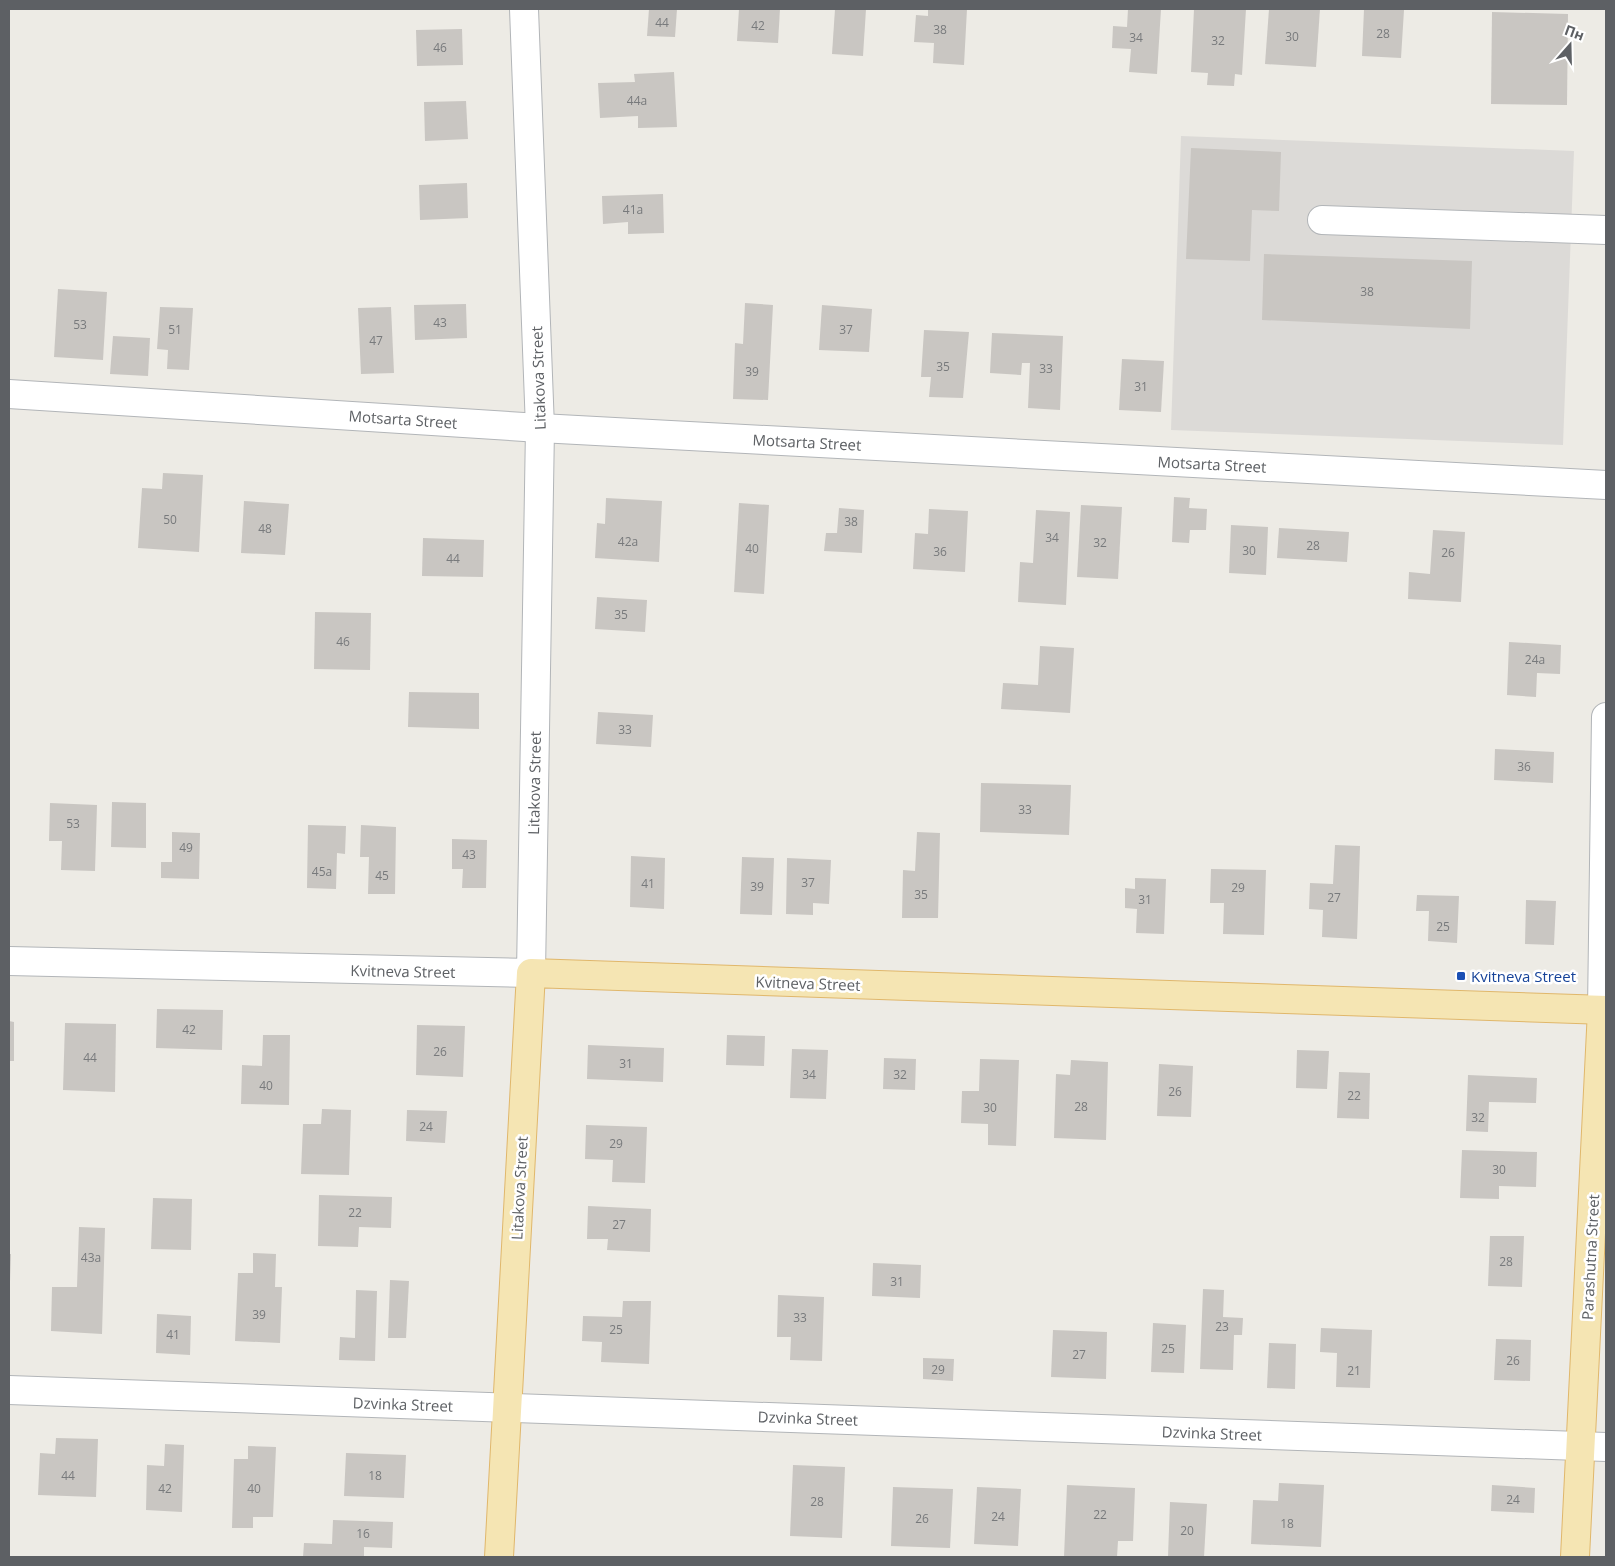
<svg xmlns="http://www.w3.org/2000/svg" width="1615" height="1566" font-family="'Open Sans',sans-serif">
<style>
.industrial{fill:#dcdad7}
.building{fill:#c9c6c2}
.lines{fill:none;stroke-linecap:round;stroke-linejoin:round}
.minor-casing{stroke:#b2b5b8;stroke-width:30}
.major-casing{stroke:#e0b76b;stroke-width:30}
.minor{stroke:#fff;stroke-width:28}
.major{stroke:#f5e5b3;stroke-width:28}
.transit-dot{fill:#1a4fb4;stroke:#fff;stroke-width:2}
.labels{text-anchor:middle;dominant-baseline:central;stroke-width:5;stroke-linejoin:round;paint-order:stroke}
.number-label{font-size:12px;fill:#787a7c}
.street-label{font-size:15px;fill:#5d6064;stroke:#fff}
.transit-label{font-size:15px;fill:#164399;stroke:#fff;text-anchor:start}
</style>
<rect width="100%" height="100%" fill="#edebe5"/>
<polygon class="industrial" points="1181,136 1574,151 1563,445 1171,430"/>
<g class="building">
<polygon points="649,9 677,9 675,37 647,36"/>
<polygon points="739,9 780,9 778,43 737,41"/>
<polygon points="835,9 866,9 863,56 832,54"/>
<polygon points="928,9 967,9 964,65 933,63 934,43 914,42 916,15 928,16"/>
<polygon points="1128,9 1161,9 1157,74 1129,72 1131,49 1112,48 1113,26 1127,27"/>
<polygon points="1194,9 1246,9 1242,75 1235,74 1234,86 1207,85 1208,73 1191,72"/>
<polygon points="1269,9 1320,9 1316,67 1265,64"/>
<polygon points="1364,9 1404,10 1401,58 1362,56"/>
<polygon points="1492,12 1568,14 1567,105 1491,104"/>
<polygon points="462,29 463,65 417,66 416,30"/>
<polygon points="674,72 677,127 638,128 638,116 600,118 598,83 635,82 634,74"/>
<polygon points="466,101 468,139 425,141 424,102"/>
<polygon points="1191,148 1281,152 1279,211 1252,210 1250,261 1186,259"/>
<polygon points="467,183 468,218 420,220 419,185"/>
<polygon points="663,194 664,233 628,234 628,222 603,224 602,196"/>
<polygon points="1264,254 1472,261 1470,329 1262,320"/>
<polygon points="58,289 107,292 103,360 54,357"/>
<polygon points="745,303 773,305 768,400 733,399 735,343 743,344"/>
<polygon points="466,304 467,338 415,340 414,305"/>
<polygon points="822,305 872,309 869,352 819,350"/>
<polygon points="160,307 193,308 189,370 167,369 168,350 157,349"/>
<polygon points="391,307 394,373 361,374 358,308"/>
<polygon points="924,330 969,332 963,398 929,397 931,377 921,377"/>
<polygon points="992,333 1063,336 1060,410 1028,408 1030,363 1022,363 1021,375 990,373"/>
<polygon points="113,336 150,338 148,376 110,374"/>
<polygon points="1122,359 1164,361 1161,412 1119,410"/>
<polygon points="163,473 203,475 199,552 138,548 142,488 162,489"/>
<polygon points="1174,497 1190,498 1189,508 1207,509 1206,530 1190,530 1189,543 1172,542"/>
<polygon points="606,498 662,501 659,562 595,558 597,523 605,524"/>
<polygon points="244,501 289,504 285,555 241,553"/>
<polygon points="739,503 769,505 764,594 734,592"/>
<polygon points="1081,505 1122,507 1118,579 1077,577"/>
<polygon points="839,508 864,510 862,553 824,551 826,533 837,533"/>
<polygon points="929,509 968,511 965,572 913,569 915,533 928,534"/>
<polygon points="1036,510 1070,512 1066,605 1018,602 1020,562 1033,563"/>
<polygon points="1231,525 1268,527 1266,575 1229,573"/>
<polygon points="1279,528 1349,532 1347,562 1277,558"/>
<polygon points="1433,530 1465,532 1461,602 1408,599 1409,572 1430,574"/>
<polygon points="423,538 484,540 483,577 422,576"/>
<polygon points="597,597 647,600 645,632 595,629"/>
<polygon points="315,612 371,613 370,670 314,669"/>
<polygon points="1509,642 1561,645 1560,674 1537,673 1536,697 1507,695"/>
<polygon points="1040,646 1074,648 1070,713 1001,709 1003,683 1038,685"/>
<polygon points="409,692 479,693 479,729 408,727"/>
<polygon points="598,712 653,715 651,747 596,744"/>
<polygon points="1495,749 1554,752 1553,783 1494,780"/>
<polygon points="981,783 1071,785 1069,835 980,832"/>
<polygon points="112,802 146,803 146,848 111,847"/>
<polygon points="50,803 97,805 95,871 61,870 62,841 49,841"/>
<polygon points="308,825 346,826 345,854 337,853 336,889 307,888"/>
<polygon points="361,825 396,827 395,894 368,894 369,857 360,857"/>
<polygon points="172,832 200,833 199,879 161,878 161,862 172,862"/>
<polygon points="917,832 940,833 938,918 902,918 903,870 915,871"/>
<polygon points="452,839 487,840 486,888 462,888 463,869 452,869"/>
<polygon points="1335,845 1360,846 1357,939 1322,937 1323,910 1309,909 1310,883 1333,884"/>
<polygon points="631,856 665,858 664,909 630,907"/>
<polygon points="742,857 774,858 772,915 740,914"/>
<polygon points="787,858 831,860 829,904 813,903 813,915 786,914"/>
<polygon points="1211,869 1266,870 1264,935 1223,934 1224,903 1210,903"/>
<polygon points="1135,878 1166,879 1164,934 1136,933 1137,909 1125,908 1125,888 1135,889"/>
<polygon points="1417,895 1459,896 1457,943 1428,941 1429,911 1416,911"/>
<polygon points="1526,900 1556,901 1554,945 1525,944"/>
<polygon points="157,1009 223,1010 222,1050 156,1048"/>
<polygon points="9,1021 14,1022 14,1061 9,1061"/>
<polygon points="65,1023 116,1024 115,1092 63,1090"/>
<polygon points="417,1025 465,1026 463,1077 416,1075"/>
<polygon points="263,1035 290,1035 289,1105 241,1104 242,1065 262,1066"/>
<polygon points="727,1035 765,1036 764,1066 726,1065"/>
<polygon points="588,1045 664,1048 663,1082 587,1079"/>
<polygon points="792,1049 828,1050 826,1099 790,1098"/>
<polygon points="1297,1050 1329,1051 1327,1089 1296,1088"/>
<polygon points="884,1058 916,1059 915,1090 883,1089"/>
<polygon points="980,1059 1019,1060 1016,1146 988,1145 988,1124 961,1123 962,1091 979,1091"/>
<polygon points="1071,1060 1108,1062 1106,1140 1054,1138 1056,1074 1070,1075"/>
<polygon points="1159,1064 1193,1066 1191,1117 1157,1116"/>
<polygon points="1339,1072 1370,1073 1369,1119 1337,1118"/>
<polygon points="1468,1075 1537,1078 1536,1103 1489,1102 1488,1132 1466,1131"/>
<polygon points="322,1109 351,1110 349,1175 301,1174 303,1124 321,1124"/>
<polygon points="407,1110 447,1111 445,1143 406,1141"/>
<polygon points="586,1125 647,1127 645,1183 612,1182 613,1160 585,1159"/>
<polygon points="1462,1150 1537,1152 1536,1187 1499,1186 1499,1199 1460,1198"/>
<polygon points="319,1195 392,1197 391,1228 359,1227 358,1247 318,1246"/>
<polygon points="153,1198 192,1199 191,1250 151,1249"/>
<polygon points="588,1206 651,1209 650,1252 607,1250 608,1239 587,1239"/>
<polygon points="79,1227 105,1228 102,1334 51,1331 52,1287 77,1287"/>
<polygon points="1490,1236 1524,1236 1522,1287 1488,1286"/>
<polygon points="253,1253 276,1254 275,1287 282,1287 280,1343 235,1341 238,1273 253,1273"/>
<polygon points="9,1254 11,1254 10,1282 9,1282"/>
<polygon points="873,1263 921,1265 920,1298 872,1296"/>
<polygon points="390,1280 409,1281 406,1338 388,1338"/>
<polygon points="1203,1289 1224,1290 1223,1317 1243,1318 1242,1335 1234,1335 1233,1370 1200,1369"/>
<polygon points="356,1290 377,1291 375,1361 339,1360 340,1337 355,1338"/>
<polygon points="778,1295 824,1297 822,1361 790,1360 791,1337 777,1337"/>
<polygon points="623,1301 651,1301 649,1364 601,1362 602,1342 582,1341 583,1316 622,1317"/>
<polygon points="157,1314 191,1316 190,1355 156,1353"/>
<polygon points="1153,1323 1186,1325 1184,1373 1151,1372"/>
<polygon points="1321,1328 1372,1330 1370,1388 1336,1387 1337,1353 1320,1352"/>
<polygon points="1053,1330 1107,1332 1106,1379 1051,1377"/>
<polygon points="1496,1339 1531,1340 1530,1381 1494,1380"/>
<polygon points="1269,1343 1296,1344 1295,1389 1267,1388"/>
<polygon points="923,1358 954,1359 953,1381 923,1379"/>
<polygon points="56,1438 98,1439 96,1497 38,1495 40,1453 55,1454"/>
<polygon points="165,1444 184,1445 182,1512 146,1510 147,1465 164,1466"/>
<polygon points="248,1446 276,1447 273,1517 253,1517 253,1528 232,1528 234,1459 248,1459"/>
<polygon points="346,1453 406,1455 404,1498 344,1496"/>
<polygon points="793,1465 845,1467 842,1538 790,1536"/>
<polygon points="1279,1483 1324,1485 1321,1547 1251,1544 1253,1500 1278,1501"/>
<polygon points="1067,1485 1135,1488 1133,1541 1118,1541 1117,1557 1064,1557"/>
<polygon points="1492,1485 1535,1488 1534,1513 1491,1511"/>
<polygon points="893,1487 953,1489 950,1548 891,1546"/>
<polygon points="977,1487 1021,1489 1018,1546 974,1544"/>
<polygon points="1170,1502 1207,1504 1204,1557 1168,1557"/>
<polygon points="333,1520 393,1522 392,1548 364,1547 364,1557 303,1557 304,1543 332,1544"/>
</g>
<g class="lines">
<defs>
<g id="minor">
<polyline points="1322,220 1606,230"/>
<polyline points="9,394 540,428 1606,485"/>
<polyline points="9,961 531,973 540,428 524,9"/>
<polyline points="1602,1010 1606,717"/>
<polyline points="9,1390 1606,1447"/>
</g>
<g id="major">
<polyline points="499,1557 531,973 1606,1010"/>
<polyline points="1575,1557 1602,1010"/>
</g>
</defs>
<use href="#minor" class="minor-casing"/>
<use href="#major" class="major-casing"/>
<use href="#minor" class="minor"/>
<use href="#major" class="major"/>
</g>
<rect class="transit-dot" x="1456" y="971" width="10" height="10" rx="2.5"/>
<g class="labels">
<g class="number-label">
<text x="662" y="22">44</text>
<text x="758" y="25">42</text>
<text x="940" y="29">38</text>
<text x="1383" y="33">28</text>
<text x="1292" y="36">30</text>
<text x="1136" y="37">34</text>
<text x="1218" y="40">32</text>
<text x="440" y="47">46</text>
<text x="637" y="100">44а</text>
<text x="633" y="209">41а</text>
<text x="1367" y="291">38</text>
<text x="440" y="322">43</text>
<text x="80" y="324">53</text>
<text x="175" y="329">51</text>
<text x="846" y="329">37</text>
<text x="376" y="340">47</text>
<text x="943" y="366">35</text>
<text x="1046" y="368">33</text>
<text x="752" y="371">39</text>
<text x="1141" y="386">31</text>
<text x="170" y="519">50</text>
<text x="851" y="521">38</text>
<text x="265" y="528">48</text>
<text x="1052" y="537">34</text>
<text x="628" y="541">42а</text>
<text x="1100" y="542">32</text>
<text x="1313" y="545">28</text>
<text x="752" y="548">40</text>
<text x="1249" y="550">30</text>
<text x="940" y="551">36</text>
<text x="1448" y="552">26</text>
<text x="453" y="558">44</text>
<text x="621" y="614">35</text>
<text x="343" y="641">46</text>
<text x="1535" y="659">24а</text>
<text x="625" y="729">33</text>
<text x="1524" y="766">36</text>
<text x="1025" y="809">33</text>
<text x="73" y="823">53</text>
<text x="186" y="847">49</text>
<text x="469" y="854">43</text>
<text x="322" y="871">45а</text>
<text x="382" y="875">45</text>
<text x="808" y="882">37</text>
<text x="648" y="883">41</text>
<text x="757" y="886">39</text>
<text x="1238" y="887">29</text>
<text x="921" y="894">35</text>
<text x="1334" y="897">27</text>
<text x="1145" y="899">31</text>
<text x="1443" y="926">25</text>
<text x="189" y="1029">42</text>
<text x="440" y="1051">26</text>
<text x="90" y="1057">44</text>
<text x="626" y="1063">31</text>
<text x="809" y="1074">34</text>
<text x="900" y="1074">32</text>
<text x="266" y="1085">40</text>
<text x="1175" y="1091">26</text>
<text x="1354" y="1095">22</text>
<text x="1081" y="1106">28</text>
<text x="990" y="1107">30</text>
<text x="1478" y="1117">32</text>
<text x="426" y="1126">24</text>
<text x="616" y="1143">29</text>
<text x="1499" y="1169">30</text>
<text x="355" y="1212">22</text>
<text x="619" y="1224">27</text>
<text x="91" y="1257">43а</text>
<text x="1506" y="1261">28</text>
<text x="897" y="1281">31</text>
<text x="259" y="1314">39</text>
<text x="800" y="1317">33</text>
<text x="1222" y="1326">23</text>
<text x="616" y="1329">25</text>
<text x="173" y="1334">41</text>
<text x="1168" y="1348">25</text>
<text x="1079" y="1354">27</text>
<text x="1513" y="1360">26</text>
<text x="938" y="1369">29</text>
<text x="1354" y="1370">21</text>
<text x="68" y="1475">44</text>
<text x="375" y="1475">18</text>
<text x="165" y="1488">42</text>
<text x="254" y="1488">40</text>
<text x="1513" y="1499">24</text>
<text x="817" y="1501">28</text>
<text x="1100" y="1514">22</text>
<text x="998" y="1516">24</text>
<text x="922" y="1518">26</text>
<text x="1287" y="1523">18</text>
<text x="1187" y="1530">20</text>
<text x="363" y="1533">16</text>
</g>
<g class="street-label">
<text transform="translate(538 378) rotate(-92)">Litakova Street</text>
<text transform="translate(403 419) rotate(4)">Motsarta Street</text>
<text transform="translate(807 442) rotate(3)">Motsarta Street</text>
<text transform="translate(1212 464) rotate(3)">Motsarta Street</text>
<text transform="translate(534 783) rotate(-89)">Litakova Street</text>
<text transform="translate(403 971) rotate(1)">Kvitneva Street</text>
<text transform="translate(808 983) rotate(2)">Kvitneva Street</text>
<text transform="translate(519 1188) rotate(-87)">Litakova Street</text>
<text transform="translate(1590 1257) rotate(-87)">Parashutna Street</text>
<text transform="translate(403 1404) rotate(2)">Dzvinka Street</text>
<text transform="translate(808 1418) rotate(2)">Dzvinka Street</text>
<text transform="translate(1212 1433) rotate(2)">Dzvinka Street</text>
</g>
<g class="transit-label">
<text x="1471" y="976">Kvitneva Street</text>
</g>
</g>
<rect width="1615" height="1566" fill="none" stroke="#5d6064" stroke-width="20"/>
<g transform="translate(1570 45) rotate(20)" stroke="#ffffff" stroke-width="4" paint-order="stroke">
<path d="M0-4L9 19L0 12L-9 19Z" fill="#5d6064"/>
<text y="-8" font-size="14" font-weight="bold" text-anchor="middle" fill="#5d6064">Пн</text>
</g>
</svg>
